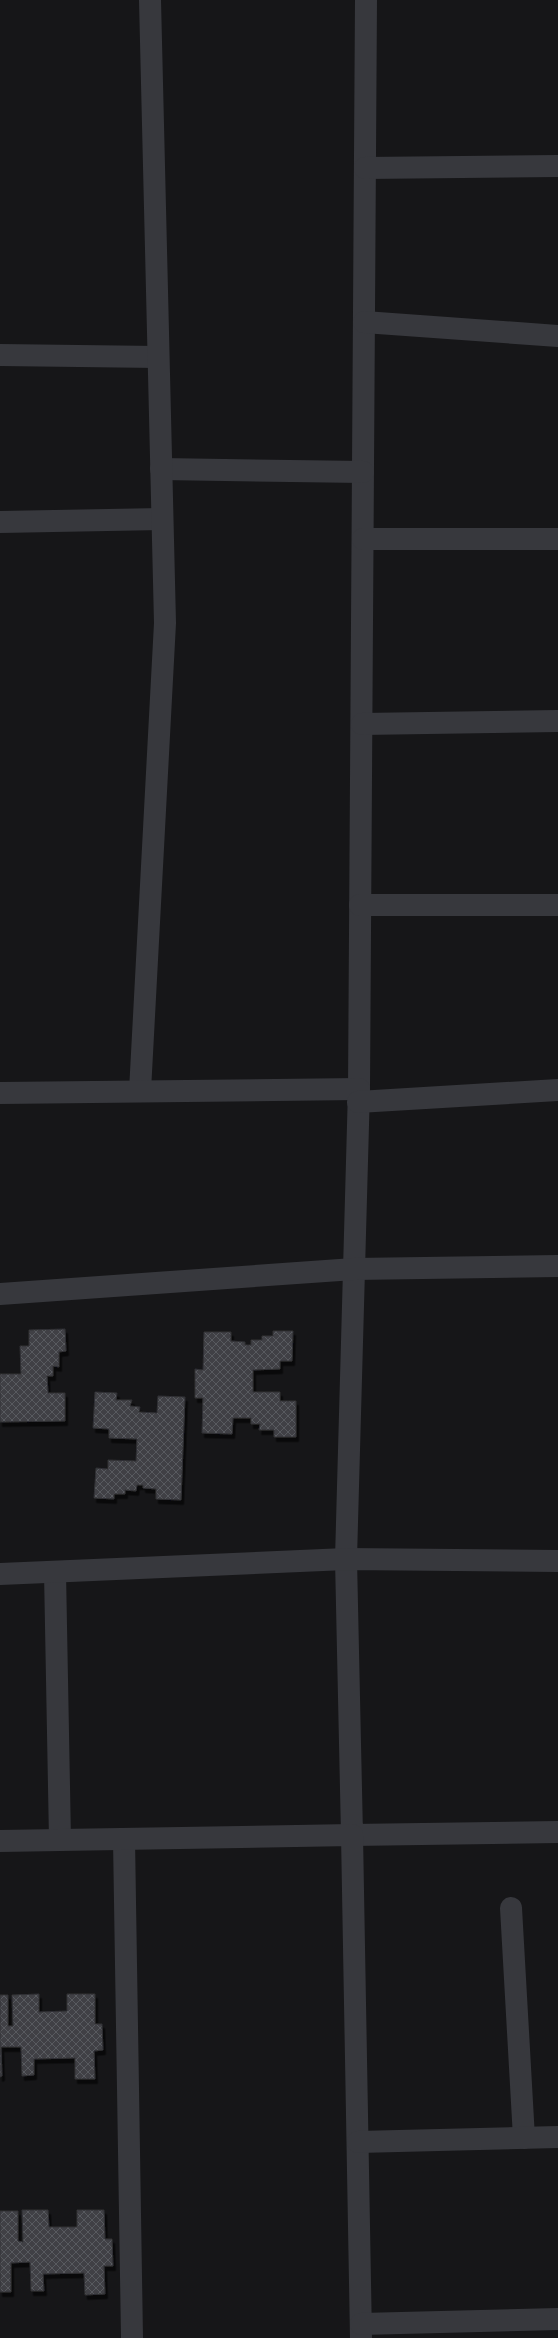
<svg xmlns="http://www.w3.org/2000/svg" width="558" height="2338" font-family="'Sofia Sans Condensed',sans-serif">
<style>
.building{fill:url(#building-cross-hatch);stroke:#303034;filter:url(#shadow)}
.lines{fill:none;stroke-linecap:round;stroke-linejoin:round}
.street{stroke:#37383d;stroke-width:22}
</style>
<defs>
<pattern id="building-cross-hatch" width="8" height="8" patternUnits="userSpaceOnUse"><rect width="8" height="8" fill="#404145"/><path d="M0 0l8 8M0 8l8-8" fill="none" stroke="#595a5e"/></pattern>
<filter id="shadow"><feDropShadow dx="2.5" dy="4.5" stdDeviation="0" flood-color="#0009"/></filter>
</defs>
<rect width="100%" height="100%" fill="#161618"/>
<g class="building">
<polygon points="65,1329 66,1351 59,1352 59,1367 53,1366 53,1376 47,1376 48,1393 65,1393 65,1421 0,1422 0,1374 21,1374 20,1346 29,1346 29,1330"/>
<polygon points="273,1331 293,1331 292,1361 280,1361 280,1369 253,1370 253,1392 280,1392 280,1401 296,1401 296,1437 274,1437 274,1430 259,1430 260,1424 251,1424 251,1418 233,1418 232,1434 202,1433 203,1398 195,1398 195,1369 203,1370 204,1332 231,1332 231,1341 245,1342 245,1345 251,1345 251,1340 262,1340 262,1336 273,1336"/>
<polygon points="95,1392 117,1393 116,1400 132,1400 130,1406 140,1407 139,1412 157,1413 158,1396 185,1397 181,1500 156,1499 156,1489 143,1488 143,1485 137,1485 136,1491 125,1490 125,1494 114,1494 114,1499 94,1498 96,1468 108,1469 108,1460 136,1461 137,1439 109,1438 109,1429 93,1428"/>
<polygon points="39,1994 39,2012 67,2011 67,1994 95,1994 95,2024 102,2024 103,2050 94,2051 95,2079 75,2079 75,2058 34,2059 34,2075 22,2076 21,2047 1,2047 2,2076 0,2077 0,1995 8,1995 8,2026 13,2026 12,1995"/>
<polygon points="22,2210 48,2210 49,2227 77,2227 77,2210 104,2210 105,2239 112,2239 113,2266 104,2266 105,2294 85,2295 84,2273 43,2274 44,2291 31,2291 30,2262 11,2263 11,2292 0,2292 0,2211 18,2211 18,2241 23,2242"/>
</g>
<g class="lines">
<g class="street">
<polyline points="366,0 359,1089 346,1559 352,1835 558,1832"/>
<polyline points="365,168 558,166"/>
<polyline points="364,322 558,336"/>
<polyline points="0,355 158,357"/>
<polyline points="161,469 363,472"/>
<polyline points="0,522 162,519"/>
<polyline points="363,539 558,539"/>
<polyline points="362,724 558,721"/>
<polyline points="360,905 558,905"/>
<polyline points="140,1091 165,623 150,0"/>
<polyline points="0,1093 359,1089"/>
<polyline points="358,1102 558,1090"/>
<polyline points="0,1294 354,1269 558,1266"/>
<polyline points="55,1572 60,1840"/>
<polyline points="0,1574 346,1559 558,1561"/>
<polyline points="124,1839 132,2338"/>
<polyline points="0,1841 352,1835 361,2338"/>
<polyline points="511,1908 524,2138"/>
<polyline points="358,2142 558,2137"/>
<polyline points="361,2324 558,2319"/>
</g>
</g>
</svg>
